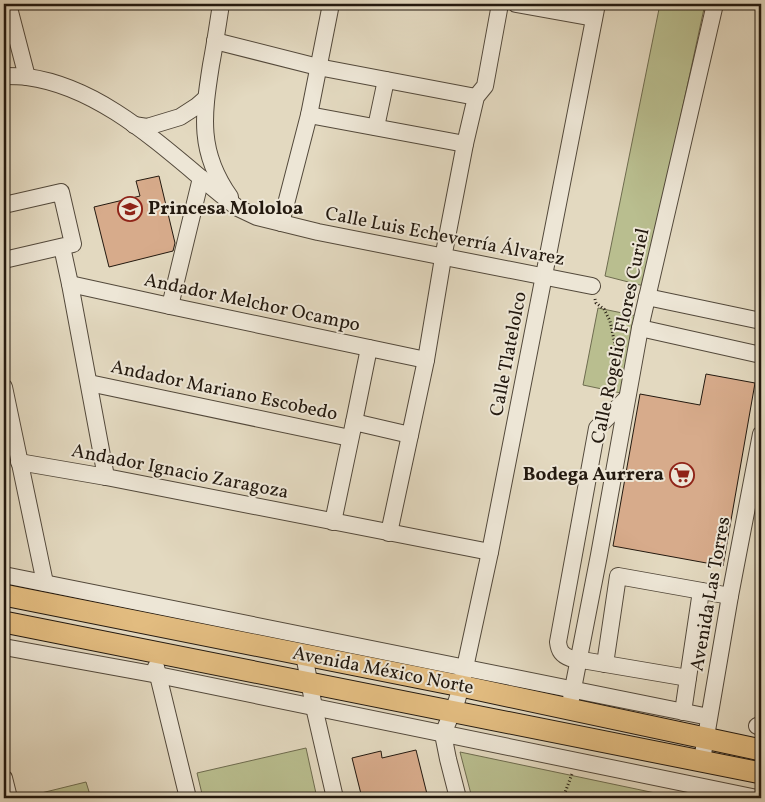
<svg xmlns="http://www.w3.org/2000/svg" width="765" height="802" font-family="Vollkorn,serif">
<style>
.green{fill:#b9be8f;stroke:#6e6c4f}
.building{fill:#d7ab8b;stroke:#23190f}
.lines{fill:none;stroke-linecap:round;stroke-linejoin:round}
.minor-casing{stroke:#53493b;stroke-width:18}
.major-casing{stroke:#23190f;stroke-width:23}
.path{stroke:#23190f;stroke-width:3;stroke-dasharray:1 2.5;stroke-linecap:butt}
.minor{stroke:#ede6d6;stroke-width:16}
.major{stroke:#e2bc80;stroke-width:21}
.labels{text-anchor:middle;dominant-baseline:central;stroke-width:4;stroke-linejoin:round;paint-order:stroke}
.poi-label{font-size:19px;font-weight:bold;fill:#23190f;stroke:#ede6d6;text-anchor:start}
.street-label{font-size:19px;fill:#23190f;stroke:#ede6d6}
</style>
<rect width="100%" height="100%" fill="#e3d9c0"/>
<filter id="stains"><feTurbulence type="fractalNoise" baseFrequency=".004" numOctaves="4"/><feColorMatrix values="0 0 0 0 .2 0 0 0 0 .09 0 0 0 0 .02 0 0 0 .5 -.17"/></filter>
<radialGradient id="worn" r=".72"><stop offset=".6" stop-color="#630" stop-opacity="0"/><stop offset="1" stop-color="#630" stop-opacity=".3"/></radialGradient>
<g class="green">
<polygon points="660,4 705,4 644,286 605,276"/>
<polygon points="598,308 637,316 621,393 583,385"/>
<polygon points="306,748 317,798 203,798 197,773"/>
<polygon points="460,752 679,798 472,798"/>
<polygon points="86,782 91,798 29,798 29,796"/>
</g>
<g class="building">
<polygon points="159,176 175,243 173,251 109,267 94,207 140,196 136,181"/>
<polygon points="706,374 755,383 723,566 613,546 640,394 700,405"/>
<polygon points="416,750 428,798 362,798 352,758 381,751 382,758"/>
</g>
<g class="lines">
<defs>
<g id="minor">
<polyline points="8,4 27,77"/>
<path d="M221 4C218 24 215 44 211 65 203 116 198 152 230 197"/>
<polyline points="516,4 594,18"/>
<polyline points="215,41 318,67 476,97"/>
<path d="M4 76C11 76 19 76 27 77 109 88 174 159 238 208L257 217 318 232 592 286"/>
<polyline points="309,115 465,144"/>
<polyline points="134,125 147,127 180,117 197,106 205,99"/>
<polyline points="376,127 386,80"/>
<polyline points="4,205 61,192 73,244 4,260"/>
<polyline points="281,223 309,115 331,4"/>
<polyline points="62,247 70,284 106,477"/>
<polyline points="70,284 170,306 426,360"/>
<polyline points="647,297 761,321"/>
<polyline points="170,306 201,178"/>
<polyline points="640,328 761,355"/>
<polyline points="89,383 350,438"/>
<polyline points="4,387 45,583"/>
<path d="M627 398 597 428 558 642C559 651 562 655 570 658L688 678 701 591"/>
<polyline points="354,422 369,348"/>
<polyline points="410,435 426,360 443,258 465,144 476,97 485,86 500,4"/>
<polyline points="19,462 106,477 490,552"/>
<polyline points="333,522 354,422 410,435 389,533"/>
<polyline points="4,575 709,717"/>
<polyline points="4,647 158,675 757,798"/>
<polyline points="304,655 314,707 335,798"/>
<polyline points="605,664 618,576 730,596"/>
<polyline points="156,667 188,798"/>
<polyline points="571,699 599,555 640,328 715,4"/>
<polyline points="683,712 688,678"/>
<polyline points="757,726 761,727"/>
<polyline points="702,760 730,596 761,434"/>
<polyline points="4,778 9,798"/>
<polyline points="458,798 448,759 443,734 457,700 461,686 490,552 597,4"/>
</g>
<g id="major">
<polyline points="4,595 461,686 761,750"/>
<polyline points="4,622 761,773"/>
</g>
</defs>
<use href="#minor" class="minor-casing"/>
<use href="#major" class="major-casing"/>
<g class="path">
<polyline points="595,299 596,303 604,309 610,321 618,359"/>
<polyline points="563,798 572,774"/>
</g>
<use href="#minor" class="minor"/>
<use href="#major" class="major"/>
</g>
<defs>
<symbol id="school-ring" viewBox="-11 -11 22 22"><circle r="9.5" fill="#ede6d6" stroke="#8f2418" stroke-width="1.5"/><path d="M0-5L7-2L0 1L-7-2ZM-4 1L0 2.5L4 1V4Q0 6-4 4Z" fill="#8f2418"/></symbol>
<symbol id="supermarket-ring" viewBox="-11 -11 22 22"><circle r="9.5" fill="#ede6d6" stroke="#8f2418" stroke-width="1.5"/><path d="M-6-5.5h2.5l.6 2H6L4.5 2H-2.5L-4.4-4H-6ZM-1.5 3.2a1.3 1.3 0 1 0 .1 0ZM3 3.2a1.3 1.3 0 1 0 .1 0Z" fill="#8f2418"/></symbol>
</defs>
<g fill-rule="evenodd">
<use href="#school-ring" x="116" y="195" width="28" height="28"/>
<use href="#supermarket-ring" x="668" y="461" width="28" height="28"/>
</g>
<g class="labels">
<g class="poi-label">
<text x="148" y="209">Princesa Mololoa</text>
<text x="664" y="475" text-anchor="end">Bodega Aurrera</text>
</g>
<g class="street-label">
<text transform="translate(445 237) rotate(11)">Calle Luis Echeverría Álvarez</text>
<text transform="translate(252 303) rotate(12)">Andador Melchor Ocampo</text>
<text transform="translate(621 336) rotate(-78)">Calle Rogelio Flores Curiel</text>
<text transform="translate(509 354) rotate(-79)">Calle Tlatelolco</text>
<text transform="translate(224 391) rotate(12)">Andador Mariano Escobedo</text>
<text transform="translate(180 472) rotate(11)">Andador Ignacio Zaragoza</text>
<text transform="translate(711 594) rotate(-80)">Avenida Las Torres</text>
<text transform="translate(383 671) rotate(11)">Avenida México Norte</text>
</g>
</g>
<rect width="765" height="802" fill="none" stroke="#e3d9c0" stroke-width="20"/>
<rect x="5" y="5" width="755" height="792" fill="none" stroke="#23190f" stroke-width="2.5"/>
<rect x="10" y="10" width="745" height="782" fill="none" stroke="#23190f"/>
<rect width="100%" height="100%" filter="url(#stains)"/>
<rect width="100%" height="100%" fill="url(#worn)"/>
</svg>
